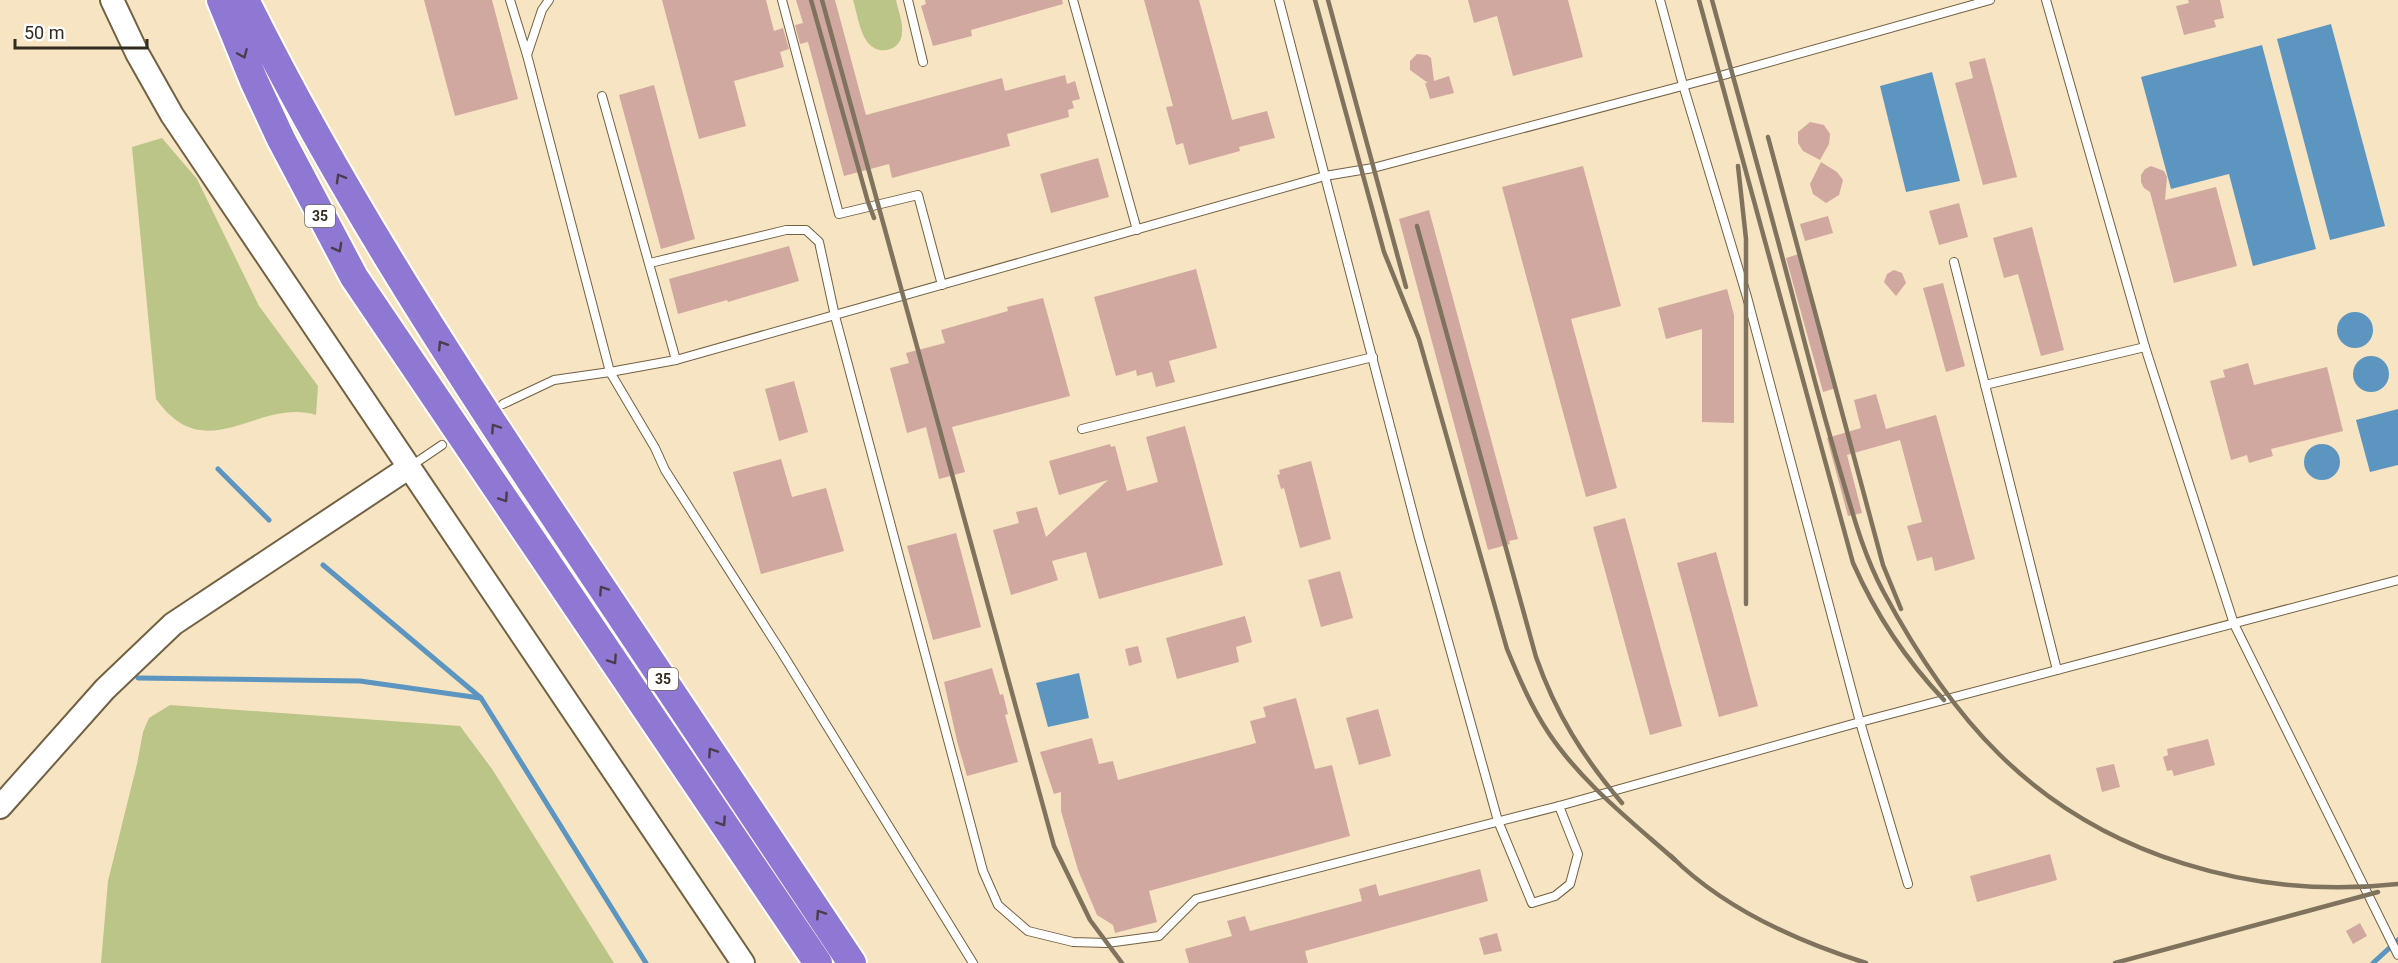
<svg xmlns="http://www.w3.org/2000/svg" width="2398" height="963" font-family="Roboto,sans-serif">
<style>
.green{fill:#bbc588}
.water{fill:#5c95c0}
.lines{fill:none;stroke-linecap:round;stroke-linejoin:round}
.stream{stroke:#5c95c0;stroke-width:5}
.building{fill:#d0a8a0}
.lane-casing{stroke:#726143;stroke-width:10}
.secondary-casing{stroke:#726143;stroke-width:26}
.highway-casing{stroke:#fff;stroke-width:32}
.lane{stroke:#fff;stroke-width:8}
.secondary{stroke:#fff;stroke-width:22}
.highway{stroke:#8f77d4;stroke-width:28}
.rail{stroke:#7f735e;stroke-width:4.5}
.oneway{stroke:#493e4c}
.labels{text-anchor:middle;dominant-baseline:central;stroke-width:5;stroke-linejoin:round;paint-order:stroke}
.shield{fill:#fff;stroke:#706b62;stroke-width:1.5}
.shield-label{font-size:14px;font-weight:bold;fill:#322b1e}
</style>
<rect width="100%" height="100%" fill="#f7e4c2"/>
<g class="green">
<path d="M853 0H896C898 10 903 21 902 32 902 52 876 57 866 40 859 29 857 13 853 0Z"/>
<path d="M162 138 197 179 259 306 318 386 316 415C257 397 207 470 156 399L132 147Z"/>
<polygon points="170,705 460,726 492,769 614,963 101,963 108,881 137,764 143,732 149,718"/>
</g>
<g class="water">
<polygon points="2331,24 2385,226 2330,240 2277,39"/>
<polygon points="2262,45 2316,249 2253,266 2229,174 2171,189 2141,77"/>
<polygon points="1932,72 1960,181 1906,192 1880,86"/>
<circle cx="2355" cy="330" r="18"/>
<circle cx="2371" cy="374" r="18"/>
<polygon points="2398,409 2398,465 2370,472 2356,420"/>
<circle cx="2322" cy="462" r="18"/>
<polygon points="1079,673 1089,718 1048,727 1036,683"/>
</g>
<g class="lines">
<g class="stream">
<polyline points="218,469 269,520"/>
<polyline points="323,565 481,698 646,963"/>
<polyline points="138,678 360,681 480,698"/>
<polyline points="2373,963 2398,940"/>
</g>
</g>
<g class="building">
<polygon points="424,0 492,0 518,99 455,116"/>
<polygon points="662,0 766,0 774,31 783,28 789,49 780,52 784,67 734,81 746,126 699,139"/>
<polygon points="796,0 835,0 866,115 1002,78 1005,91 1065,75 1067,84 1075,81 1080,99 1072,101 1074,108 1068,110 1069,117 1007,134 1010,146 892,178 889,164 844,176 808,42 800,44 795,25 803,23"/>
<polygon points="925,0 1062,0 1063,4 971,30 972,36 933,46 921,6 926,4"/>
<polygon points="1144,0 1199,0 1232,120 1267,111 1275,138 1239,147 1240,151 1189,165 1183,143 1176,145 1172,129 1166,107 1173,106"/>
<polygon points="1468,0 1568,0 1583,57 1513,76 1497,16 1474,23"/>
<polygon points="2188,0 2220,0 2224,18 2214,20 2216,27 2184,35 2176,6 2189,3"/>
<polygon points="1417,54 1427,55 1431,58 1434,81 1449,76 1454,93 1430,99 1425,83 1428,83 1410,70 1410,61"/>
<polygon points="1985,58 2017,177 1983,185 1955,83 1973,78 1969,62"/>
<polygon points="654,85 695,239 661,249 619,95"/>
<polygon points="1810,122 1824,125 1830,134 1829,144 1820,160 1803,151 1798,143 1798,132"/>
<polygon points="1098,158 1109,197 1051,213 1040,174"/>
<polygon points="1821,162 1837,172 1843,180 1839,195 1826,203 1813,194 1810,184"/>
<polygon points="1583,166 1621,306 1571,319 1617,488 1586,497 1502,187"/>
<polygon points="2151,166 2164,171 2167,177 2165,200 2216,187 2237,266 2174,283 2150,192 2144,188 2141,182 2141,175 2145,169"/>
<polygon points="1959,203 1968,237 1939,245 1929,211"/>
<polygon points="1429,210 1518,539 1509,541 1510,544 1488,550 1399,219"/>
<polygon points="1828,216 1833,233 1805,241 1800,224"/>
<polygon points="2032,227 2064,350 2041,356 2018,274 2004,278 1993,238"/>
<polygon points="789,246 799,281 728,302 727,300 678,314 669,279"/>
<polygon points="1799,254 1836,388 1823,392 1786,258"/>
<polygon points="1196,269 1217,348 1169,361 1175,382 1156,387 1152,372 1137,376 1136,370 1116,376 1094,297"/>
<polygon points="1894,270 1902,273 1906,283 1896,296 1884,282 1887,274"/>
<polygon points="1943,283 1965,366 1946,372 1923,288"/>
<polygon points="1727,289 1734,315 1734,423 1702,422 1702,329 1666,339 1658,308"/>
<polygon points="1043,298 1070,396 952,427 965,472 939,479 926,427 907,433 890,368 909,363 906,353 945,343 941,330 1008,311 1007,307"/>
<polygon points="2248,363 2254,385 2327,367 2343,431 2271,449 2273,456 2249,463 2247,455 2231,460 2210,381 2225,377 2223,370"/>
<polygon points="794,381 808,432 779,441 765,389"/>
<polygon points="1876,394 1886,429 1936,415 1975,559 1935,571 1932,557 1917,561 1907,526 1922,522 1900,440 1847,455 1862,513 1848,516 1827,438 1861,428 1854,400"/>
<polygon points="1185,426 1223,565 1099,599 1086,552 1052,561 1058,580 1011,595 993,530 1019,523 1016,512 1037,507 1046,537 1108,480 1059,495 1049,461 1110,444 1111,447 1115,446 1127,491 1158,482 1146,437"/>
<polygon points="781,459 792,497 826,488 844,551 761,574 733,472"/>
<polygon points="1311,461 1331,539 1300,548 1284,488 1281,489 1277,475 1280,474 1279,470"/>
<polygon points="1625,518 1682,726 1650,735 1593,527"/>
<polygon points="956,533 981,627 933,640 907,546"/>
<polygon points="1716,552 1758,706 1719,717 1677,563"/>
<polygon points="1340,571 1353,618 1321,627 1308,580"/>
<polygon points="1245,616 1252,642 1236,647 1239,662 1177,679 1166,638"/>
<polygon points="1138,646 1142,662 1129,666 1125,649"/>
<polygon points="992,668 1000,695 1003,694 1008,714 1005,715 1018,762 967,776 957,741 944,682"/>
<polygon points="1296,698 1315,769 1332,765 1350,836 1149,891 1157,922 1115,933 1113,925 1097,915 1078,870 1061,811 1061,792 1054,794 1040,752 1092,738 1099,764 1113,761 1118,780 1256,743 1250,721 1266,717 1263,707"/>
<polygon points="1378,709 1391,756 1359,765 1346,718"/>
<polygon points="2208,739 2215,765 2174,776 2172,770 2167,771 2163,757 2168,755 2167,749"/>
<polygon points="2114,764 2120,787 2102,792 2096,768"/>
<polygon points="2050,854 2057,880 1977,902 1970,876"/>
<polygon points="1480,869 1488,901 1305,951 1308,963 1189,963 1185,949 1232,936 1227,921 1245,916 1250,931 1362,901 1359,889 1376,884 1379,896"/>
<polygon points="2360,923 2367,936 2353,944 2346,931"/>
<polygon points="1497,933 1502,951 1484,955 1479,938"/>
</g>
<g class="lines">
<defs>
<g id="lane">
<polyline points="510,0 527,55"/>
<polyline points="549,0 542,10 527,55 610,372 655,448 665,470 782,653 973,963"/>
<polyline points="782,0 839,214 918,195 942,285"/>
<polyline points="908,0 923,62"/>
<polyline points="1073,0 1137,230"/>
<polyline points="1279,0 1419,537 1498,821 1532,903 1555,896 1570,884 1578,854 1559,806"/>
<polyline points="1660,0 1683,85 1747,297 1860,722 1908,884"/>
<polyline points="2046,0 2145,347 2234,624 2398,955"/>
<polyline points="602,96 676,360"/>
<polyline points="1954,262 2057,670"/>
<polyline points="650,263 786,230 806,230 819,242 835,316 983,871 998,905 1028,931 1073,942 1107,943 1159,936 1196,899 1559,806 1860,722 2398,580"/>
<polyline points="1985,385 2145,347"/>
<polyline points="503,404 554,380 610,372 676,360 1325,176 1373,168 1720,76 1990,0"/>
<polyline points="1082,429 1373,357"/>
<polyline points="411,466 442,445"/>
</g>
<g id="secondary">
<polyline points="112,0 137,53 172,115 743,963"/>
<polyline points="0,807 105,689 173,624 408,468"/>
</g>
<g id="highway">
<polyline points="221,0 254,81 281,139 354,277 818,963"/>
<path d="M245 0C340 192 457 371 576 549 668 687 760 825 852 963"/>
</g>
</defs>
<use href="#lane" class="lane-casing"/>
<use href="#secondary" class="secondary-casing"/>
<use href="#highway" class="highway-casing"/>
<use href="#lane" class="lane"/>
<use href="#secondary" class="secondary"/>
<use href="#highway" class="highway"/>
<g class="rail">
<polyline points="811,0 868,202 874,218"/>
<polyline points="822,0 1054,846 1090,920 1122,963"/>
<path d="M1315 0 1384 252 1419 339 1507 649C1519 678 1531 706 1548 732 1581 782 1631 821 1675 860"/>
<polyline points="1328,0 1406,287"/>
<path d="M1699 0 1853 563C1876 615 1905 659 1944 700"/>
<path d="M1712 0C1743 113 1775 226 1804 340 1817 390 1831 441 1846 491 1856 525 1866 559 1883 591 1914 649 1952 708 1999 754 2103 857 2255 900 2398 884"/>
<polyline points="1768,137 1883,565 1901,609"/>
<polyline points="1738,166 1746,239 1746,604"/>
<path d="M1417 226 1536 657C1556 714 1583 757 1622 803"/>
<path d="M1671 856C1724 909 1796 941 1866 963"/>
<polyline points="2115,963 2378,892"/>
</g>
</g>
<defs><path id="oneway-chevron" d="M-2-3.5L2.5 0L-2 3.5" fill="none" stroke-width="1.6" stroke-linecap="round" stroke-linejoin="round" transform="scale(1.5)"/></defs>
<g class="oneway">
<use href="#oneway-chevron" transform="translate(243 54) rotate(67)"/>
<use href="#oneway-chevron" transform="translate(340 178) rotate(-120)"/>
<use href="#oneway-chevron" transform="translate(338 248) rotate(61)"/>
<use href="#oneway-chevron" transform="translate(442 345) rotate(-122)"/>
<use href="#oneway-chevron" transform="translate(495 428) rotate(-124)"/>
<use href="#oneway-chevron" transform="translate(504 498) rotate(56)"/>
<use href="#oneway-chevron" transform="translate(603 590) rotate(-124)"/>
<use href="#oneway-chevron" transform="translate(613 660) rotate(56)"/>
<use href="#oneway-chevron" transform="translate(712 752) rotate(-124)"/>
<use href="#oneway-chevron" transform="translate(722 822) rotate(56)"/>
<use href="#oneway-chevron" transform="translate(820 914) rotate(-124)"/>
</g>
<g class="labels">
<g class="shield">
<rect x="305" y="205" width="30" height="22" rx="4.5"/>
<rect x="648" y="668" width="30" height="22" rx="4.5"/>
</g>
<g class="shield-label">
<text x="320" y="216">35</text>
<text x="663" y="679">35</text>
</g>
</g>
<path d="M15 39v9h132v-9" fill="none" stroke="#322b1e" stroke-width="3"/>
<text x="24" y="39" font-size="18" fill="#322b1e" stroke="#ffffff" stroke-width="4.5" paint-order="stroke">50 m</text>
</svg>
